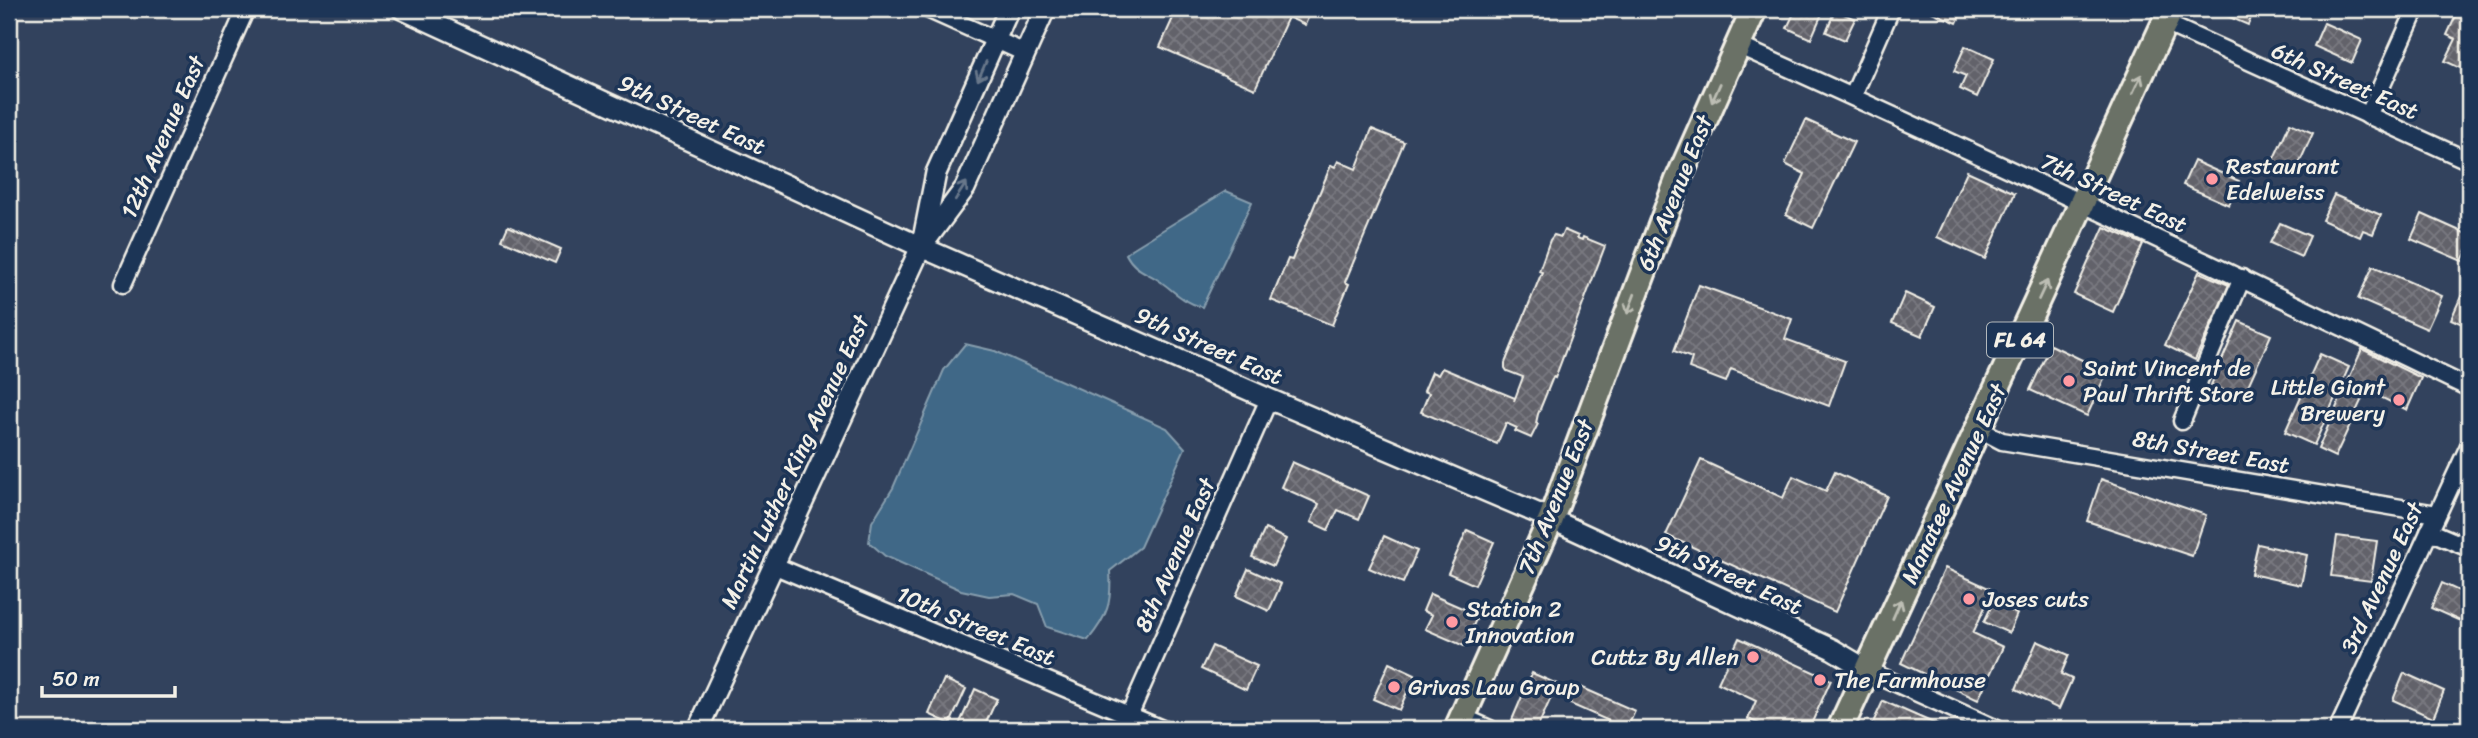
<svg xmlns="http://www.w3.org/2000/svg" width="2478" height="738" font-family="Sriracha,sans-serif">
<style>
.water{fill:#3f6787;stroke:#879eae;stroke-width:2}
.building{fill:url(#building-cross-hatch);stroke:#f4f1e8;stroke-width:2}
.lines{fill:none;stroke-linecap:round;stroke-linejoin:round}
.minor-casing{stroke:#f4f1e8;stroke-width:21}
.tertiary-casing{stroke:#f4f1e8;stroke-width:24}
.primary-casing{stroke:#f4f1e8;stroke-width:30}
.minor{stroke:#1d3557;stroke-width:16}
.tertiary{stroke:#1d3557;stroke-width:19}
.primary{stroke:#6a7166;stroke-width:24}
.oneway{stroke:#68778a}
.oneway2{stroke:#bdbeb4}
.poi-dot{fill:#ff9aa2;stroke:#1d3557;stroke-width:2.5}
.labels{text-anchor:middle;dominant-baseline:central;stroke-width:7;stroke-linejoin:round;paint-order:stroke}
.shield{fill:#1d3557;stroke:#b4b9bc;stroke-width:2}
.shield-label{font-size:21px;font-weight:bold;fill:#f4f1e8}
.street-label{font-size:23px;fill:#f4f1e8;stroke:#1d3557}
.poi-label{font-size:23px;fill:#f4f1e8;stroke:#1d3557;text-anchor:start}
</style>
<defs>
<pattern id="building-cross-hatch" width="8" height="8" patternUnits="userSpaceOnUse" patternTransform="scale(1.75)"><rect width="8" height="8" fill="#62626b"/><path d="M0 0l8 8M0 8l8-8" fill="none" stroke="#797980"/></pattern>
</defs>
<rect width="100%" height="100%" fill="#32425d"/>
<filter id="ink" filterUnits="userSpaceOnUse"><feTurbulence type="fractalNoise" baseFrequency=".0143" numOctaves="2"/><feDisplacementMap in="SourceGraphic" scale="14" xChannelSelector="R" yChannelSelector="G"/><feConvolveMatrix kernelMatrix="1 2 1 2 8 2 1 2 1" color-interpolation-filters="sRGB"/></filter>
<g filter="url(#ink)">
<g class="water">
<path d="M1226 191 1252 202 1202 307C1180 301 1173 289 1155 278 1143 271 1133 268 1126 254L1132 249Z"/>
<path d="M965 344 995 351 1167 428 1185 448 1140 547 1110 571C1112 602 1108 616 1088 640L1047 627 1038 604 1014 594 989 596 961 590 885 556 869 542 872 522 893 488 944 370Z"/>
</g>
<g class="building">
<polygon points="1177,9 1312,9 1305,25 1288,17 1255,89 1160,47"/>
<polygon points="1796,9 1824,9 1811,39 1787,28"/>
<polygon points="1925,9 1963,9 1957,23"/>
<polygon points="2211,9 2255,9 2248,25"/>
<polygon points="1835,10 1855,19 1845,40 1826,32"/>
<polygon points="2457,13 2469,18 2469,72 2445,61 2456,39 2447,35"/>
<polygon points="2324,23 2362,40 2352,63 2314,46"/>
<polygon points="1965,46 1994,59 1977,97 1960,89 1966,76 1954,71"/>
<polygon points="1806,120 1854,142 1813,228 1786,215 1805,174 1785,164"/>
<polygon points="2290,123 2313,133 2293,177 2270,167"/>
<polygon points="1372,129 1404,142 1345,282 1349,284 1332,325 1271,300 1288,259 1292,260 1331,165 1335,167 1338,161 1356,169"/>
<polygon points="2194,161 2239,181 2229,205 2183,185"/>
<polygon points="1967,171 2015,193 1985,259 1937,237"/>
<polygon points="2334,195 2381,215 2373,234 2363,230 2360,237 2322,220"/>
<polygon points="2422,214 2469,235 2469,246 2462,261 2411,239"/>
<polygon points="2280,223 2310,236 2301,257 2270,243"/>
<polygon points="508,226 561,249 555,263 502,240"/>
<polygon points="2104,227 2143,244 2113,312 2074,294"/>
<polygon points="1564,230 1578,236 1577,238 1582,240 1583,237 1605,246 1555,378 1553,377 1538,414 1536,423 1538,424 1531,438 1515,431 1517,428 1506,423 1497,444 1421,412 1429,393 1424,391 1432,372 1438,375 1442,368 1515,398 1514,401 1523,377 1507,371 1505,368 1505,363 1542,272 1539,271 1550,240 1554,235 1561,237"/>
<polygon points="2373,266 2442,296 2427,329 2358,299"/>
<polygon points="2199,272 2229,285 2195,360 2165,345"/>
<polygon points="1699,285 1792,319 1785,339 1845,361 1829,406 1731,369 1726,382 1689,368 1692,358 1674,351"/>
<polygon points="2463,292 2469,295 2469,327 2451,319"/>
<polygon points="1905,293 1935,307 1922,336 1892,323"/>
<polygon points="2239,321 2271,335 2242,399 2211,385"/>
<polygon points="2051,345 2107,372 2087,416 2030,390"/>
<polygon points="2362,349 2421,378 2407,410 2366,390 2335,457 2318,449"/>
<polygon points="2320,354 2349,367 2314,445 2285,432"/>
<polygon points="1701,460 1783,498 1793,476 1826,491 1835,472 1887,496 1835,612 1666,535"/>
<polygon points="1292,462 1369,496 1359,519 1338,510 1328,530 1311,522 1319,504 1281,487"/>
<polygon points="2101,479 2206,515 2192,556 2087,521"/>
<polygon points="1265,529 1286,539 1273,566 1252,557"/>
<polygon points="1467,530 1494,542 1475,585 1448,573"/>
<polygon points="1384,536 1417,551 1403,583 1369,568"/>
<polygon points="2337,536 2377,541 2371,581 2331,576"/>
<polygon points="2258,544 2307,555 2301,585 2251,574"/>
<polygon points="1945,568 1993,590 1973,633 2003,647 1978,700 1901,663"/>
<polygon points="1248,569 1281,584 1269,611 1236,596"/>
<polygon points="2468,582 2469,625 2431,608 2442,583 2463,593"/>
<polygon points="1430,594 1478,615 1464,646 1425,629 1432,615 1423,611"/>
<polygon points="1993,603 2017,614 2009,633 1984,622"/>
<polygon points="1739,638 1831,680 1809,729 1771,729 1748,719 1756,701 1718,683"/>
<polygon points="2037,641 2069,655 2061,674 2072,679 2059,709 2016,689"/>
<polygon points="1212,646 1257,666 1246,690 1201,669"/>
<polygon points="1389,663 1415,675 1399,710 1373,699"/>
<polygon points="1532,673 1557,684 1537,729 1512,720"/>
<polygon points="2404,673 2444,691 2433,718 2393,700"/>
<polygon points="944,679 966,689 950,724 929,714"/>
<polygon points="1576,685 1635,711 1627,729 1568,703"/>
<polygon points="975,689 997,699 983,729 963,729 958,727"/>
<polygon points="1883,701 1947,729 1870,729"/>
</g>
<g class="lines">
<defs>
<g id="minor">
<polyline points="927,9 1025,53"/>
<polyline points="2165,23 2469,161"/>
<path d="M1737 45C1983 155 2226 271 2469 388"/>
<polyline points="1853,96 1891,9"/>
<polyline points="2368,116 2416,9"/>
<polyline points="123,284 246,9"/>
<polyline points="2182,421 2242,278"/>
<polyline points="1979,429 2002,441 2026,445 2437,514"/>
<polyline points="2429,531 2469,548"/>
<polyline points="773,565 1162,729"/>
<polyline points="1869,671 1997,729"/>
<polyline points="1463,717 1490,729"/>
<polyline points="1123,729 1269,399"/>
<polyline points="2338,729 2469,446"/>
</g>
<g id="tertiary">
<polyline points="402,9 921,247 1269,399 1551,519 1832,649 1869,671"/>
<polyline points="923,239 936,173 1009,9"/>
<polyline points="698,729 921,247 965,188 1045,9"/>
</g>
<g id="primary">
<polyline points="1457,729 1551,519 1678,180 1754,9"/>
<polyline points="1840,729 2171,9"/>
</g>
</defs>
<use href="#minor" class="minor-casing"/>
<use href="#tertiary" class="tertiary-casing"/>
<use href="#primary" class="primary-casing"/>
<use href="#minor" class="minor"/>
<use href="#tertiary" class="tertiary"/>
<use href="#primary" class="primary"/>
</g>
<defs><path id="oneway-shaft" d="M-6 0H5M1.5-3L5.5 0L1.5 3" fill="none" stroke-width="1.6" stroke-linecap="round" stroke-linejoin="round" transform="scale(1.75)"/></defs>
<g class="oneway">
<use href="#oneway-shaft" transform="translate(982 71) rotate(114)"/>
<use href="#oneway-shaft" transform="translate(961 191) rotate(-57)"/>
</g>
<g class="oneway2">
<use href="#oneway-shaft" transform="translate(2137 84) rotate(-65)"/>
<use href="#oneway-shaft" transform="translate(1716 93) rotate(114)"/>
<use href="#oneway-shaft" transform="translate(2043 290) rotate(-65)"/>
<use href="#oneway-shaft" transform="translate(1631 304) rotate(111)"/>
<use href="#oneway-shaft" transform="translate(1897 609) rotate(-66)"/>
</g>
</g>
<g class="poi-dot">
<circle cx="2212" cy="179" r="7"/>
<circle cx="2069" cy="381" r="7"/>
<circle cx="2399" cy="400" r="7"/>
<circle cx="1969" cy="599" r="7"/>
<circle cx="1452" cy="622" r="7"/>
<circle cx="1753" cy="657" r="7"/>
<circle cx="1820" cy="680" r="7"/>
<circle cx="1394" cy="687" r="7"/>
</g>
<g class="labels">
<rect class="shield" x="1987" y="322.5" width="66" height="35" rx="5"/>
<g class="shield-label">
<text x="2020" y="340">FL 64</text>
</g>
<g class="street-label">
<text transform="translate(2345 81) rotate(24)">6th Street East</text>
<text transform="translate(692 115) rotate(25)">9th Street East</text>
<text transform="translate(163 137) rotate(-66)">12th Avenue East</text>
<text transform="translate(1675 193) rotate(-68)">6th Avenue East</text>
<text transform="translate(2114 193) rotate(25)">7th Street East</text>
<text transform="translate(1209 346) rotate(24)">9th Street East</text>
<text transform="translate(2211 452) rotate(10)">8th Street East</text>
<text transform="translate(795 462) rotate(-65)">Martin Luther King Avenue East</text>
<text transform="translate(1954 484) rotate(-65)">Manatee Avenue East</text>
<text transform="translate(1556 497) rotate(-68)">7th Avenue East</text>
<text transform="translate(1175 555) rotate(-66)">8th Avenue East</text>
<text transform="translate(1729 575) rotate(25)">9th Street East</text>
<text transform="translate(2382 578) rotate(-65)">3rd Avenue East</text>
<text transform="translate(976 626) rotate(23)">10th Street East</text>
</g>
<g class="poi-label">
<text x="2226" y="166">Restaurant<tspan x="2226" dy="26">Edelweiss</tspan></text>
<text x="2083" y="368">Saint Vincent de<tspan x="2083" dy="26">Paul Thrift Store</tspan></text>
<text x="2385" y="387" text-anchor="end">Little Giant<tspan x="2385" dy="26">Brewery</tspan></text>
<text x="1983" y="599">Joses cuts</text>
<text x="1466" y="609">Station 2<tspan x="1466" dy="26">Innovation</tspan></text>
<text x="1739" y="657" text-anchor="end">Cuttz By Allen</text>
<text x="1834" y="680">The Farmhouse</text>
<text x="1408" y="687">Grivas Law Group</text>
</g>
</g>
<rect width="2478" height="738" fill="none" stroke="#1d3557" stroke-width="35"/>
<rect x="18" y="18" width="2443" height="703" fill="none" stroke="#f4f1e8" stroke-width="2.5" filter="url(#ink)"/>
<path d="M42 686v10h133v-10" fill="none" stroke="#f4f1e8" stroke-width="3.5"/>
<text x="52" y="686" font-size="21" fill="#f4f1e8" stroke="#1d3557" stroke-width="5" paint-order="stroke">50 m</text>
</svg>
